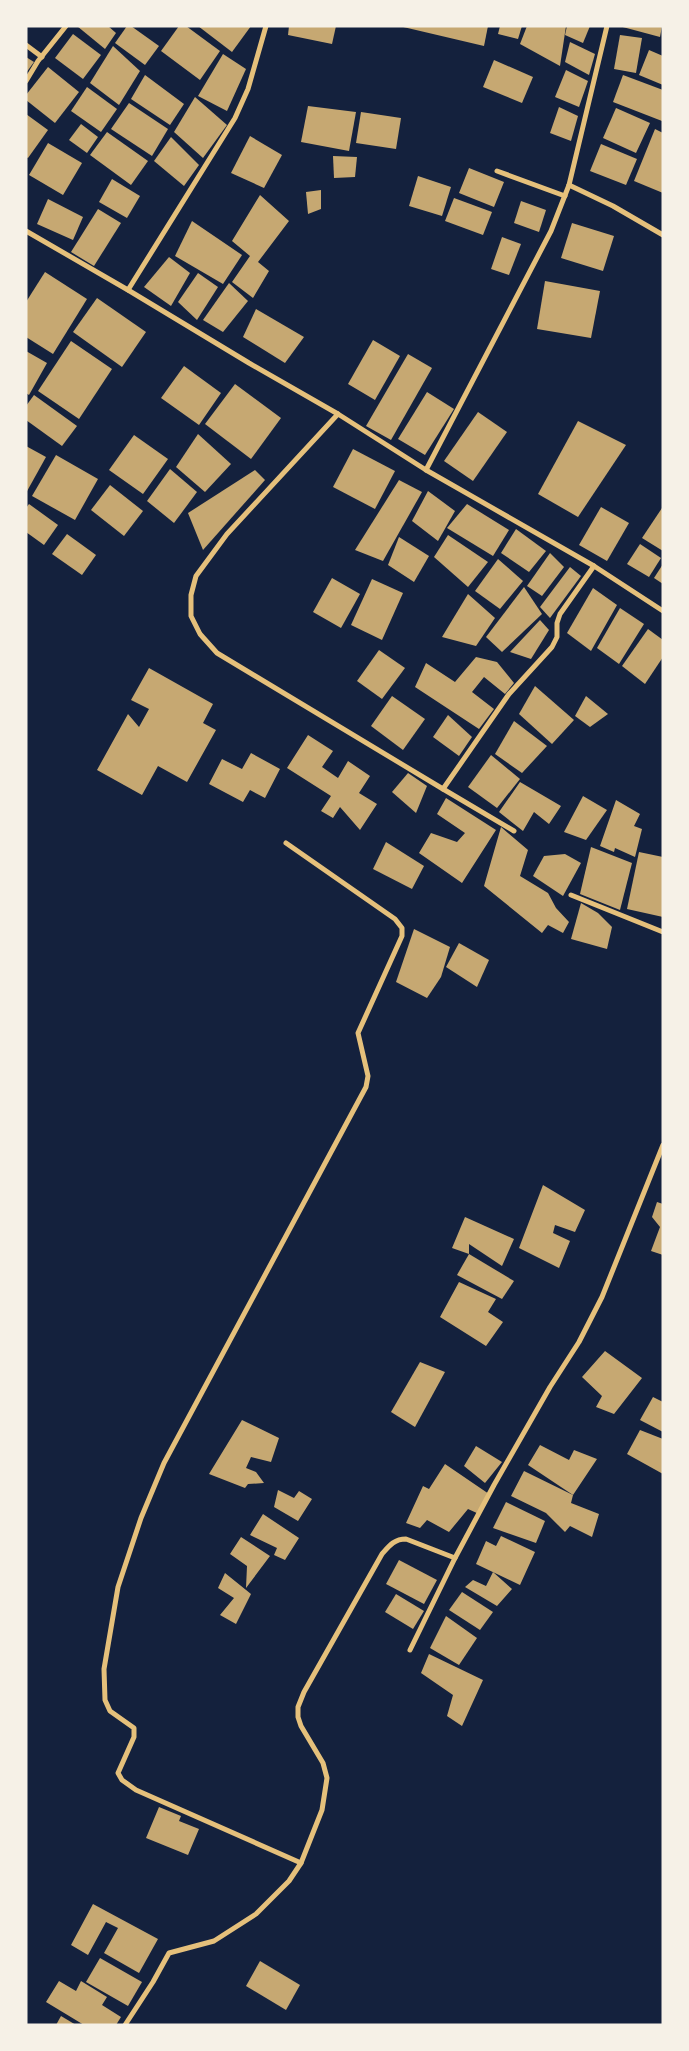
<svg xmlns="http://www.w3.org/2000/svg" width="689" height="2051" font-family="Overpass,sans-serif">
<style>
.building{fill:#c6a872}
.lines{fill:none;stroke-linecap:round;stroke-linejoin:round}
.minor{stroke:#e5c07b;stroke-width:5}
</style>
<rect width="100%" height="100%" fill="#14213d"/>
<g class="building">
<polygon points="77,26 108,26 116,33 105,49"/>
<polygon points="127,26 131,26 159,46 145,65 115,43"/>
<polygon points="179,26 186,26 220,51 200,80 161,51"/>
<polygon points="198,26 251,26 232,52"/>
<polygon points="289,26 336,26 332,44 288,35"/>
<polygon points="399,26 488,26 484,46"/>
<polygon points="500,26 522,26 518,39 498,34"/>
<polygon points="527,26 566,26 560,66 520,44"/>
<polygon points="567,26 590,26 583,43 565,35"/>
<polygon points="619,26 662,26 660,37"/>
<polygon points="73,34 101,55 83,79 55,58"/>
<polygon points="620,35 642,38 636,73 614,69"/>
<polygon points="570,42 595,54 589,75 565,62"/>
<polygon points="113,46 140,71 119,105 90,83"/>
<polygon points="649,50 663,56 663,85 639,75"/>
<polygon points="223,54 246,69 227,111 198,96"/>
<polygon points="26,57 34,62 26,73"/>
<polygon points="494,60 533,77 522,103 483,87"/>
<polygon points="48,67 79,92 55,123 26,100 26,95"/>
<polygon points="566,70 588,81 579,107 555,97"/>
<polygon points="145,75 184,104 170,125 131,99"/>
<polygon points="623,75 663,90 662,121 613,102"/>
<polygon points="87,87 117,109 101,132 71,111"/>
<polygon points="195,97 227,125 203,158 174,132"/>
<polygon points="129,103 168,129 152,156 111,129"/>
<polygon points="308,106 356,112 349,151 301,142"/>
<polygon points="559,107 578,116 571,141 550,133"/>
<polygon points="616,108 650,123 636,153 603,138"/>
<polygon points="361,112 401,118 396,149 356,143"/>
<polygon points="26,114 48,130 28,158 26,157"/>
<polygon points="81,124 98,137 87,153 69,140"/>
<polygon points="655,129 663,133 663,193 634,181"/>
<polygon points="107,132 148,161 131,185 90,155"/>
<polygon points="250,136 282,155 264,188 231,173"/>
<polygon points="171,137 199,165 184,186 154,161"/>
<polygon points="48,143 82,163 63,195 29,175"/>
<polygon points="601,144 637,159 626,185 590,171"/>
<polygon points="333,156 357,157 355,177 334,178"/>
<polygon points="469,168 504,182 494,207 459,193"/>
<polygon points="418,176 451,187 442,216 409,206"/>
<polygon points="112,179 140,196 127,218 99,202"/>
<polygon points="321,190 321,209 308,214 306,192"/>
<polygon points="260,195 289,221 258,262 269,271 253,298 232,282 250,256 232,241"/>
<polygon points="454,198 492,212 483,235 445,221"/>
<polygon points="48,199 83,217 73,240 37,224"/>
<polygon points="521,201 546,210 539,232 514,223"/>
<polygon points="98,209 121,223 94,266 71,252"/>
<polygon points="192,221 242,255 223,284 175,256"/>
<polygon points="572,223 614,236 603,271 561,258"/>
<polygon points="502,237 521,244 509,275 491,269"/>
<polygon points="169,257 190,273 171,306 144,287"/>
<polygon points="45,272 87,299 53,354 26,337 26,302"/>
<polygon points="198,273 218,287 197,320 178,302"/>
<polygon points="545,281 600,291 591,338 537,329"/>
<polygon points="229,283 248,301 223,332 203,320"/>
<polygon points="97,298 146,332 122,367 73,332"/>
<polygon points="256,309 304,337 285,363 243,337"/>
<polygon points="373,340 400,356 375,400 348,384"/>
<polygon points="71,341 112,369 79,419 38,391"/>
<polygon points="26,351 47,363 29,395 26,393"/>
<polygon points="408,354 432,368 391,440 366,426"/>
<polygon points="184,366 221,393 199,425 161,398"/>
<polygon points="235,384 281,418 251,459 205,424"/>
<polygon points="427,392 454,409 425,455 398,439"/>
<polygon points="34,395 77,426 62,446 26,420 26,406"/>
<polygon points="478,412 507,432 473,481 444,461"/>
<polygon points="578,421 626,445 578,517 538,494"/>
<polygon points="198,434 231,464 205,492 176,467"/>
<polygon points="134,435 168,459 143,494 109,470"/>
<polygon points="26,446 46,457 26,493"/>
<polygon points="353,449 395,471 375,509 333,487"/>
<polygon points="56,455 98,479 75,520 32,496"/>
<polygon points="170,469 197,492 174,523 147,501"/>
<polygon points="255,470 265,480 203,550 188,513"/>
<polygon points="399,480 422,492 383,561 355,550"/>
<polygon points="110,485 143,511 124,536 91,510"/>
<polygon points="428,491 455,511 438,541 412,521"/>
<polygon points="29,504 58,525 44,545 26,532 26,508"/>
<polygon points="467,504 509,530 493,556 447,528"/>
<polygon points="601,507 629,523 607,561 579,545"/>
<polygon points="662,508 663,509 663,551 642,538"/>
<polygon points="516,529 546,551 529,572 501,553"/>
<polygon points="67,534 96,555 82,575 52,554"/>
<polygon points="448,535 488,562 468,587 434,557"/>
<polygon points="399,537 429,556 414,582 388,565"/>
<polygon points="640,544 661,558 649,577 627,564"/>
<polygon points="550,553 564,567 542,596 527,586"/>
<polygon points="498,559 523,581 500,609 475,591"/>
<polygon points="663,564 663,584 654,578"/>
<polygon points="570,567 581,576 550,618 540,607"/>
<polygon points="332,578 360,594 341,628 313,612"/>
<polygon points="372,579 403,593 382,640 351,625"/>
<polygon points="524,587 542,614 502,652 486,637"/>
<polygon points="593,588 617,605 591,651 567,633"/>
<polygon points="468,594 495,618 476,646 442,637"/>
<polygon points="620,608 644,624 619,664 597,648"/>
<polygon points="540,620 549,630 531,659 510,652"/>
<polygon points="648,629 663,640 663,657 645,684 622,666"/>
<polygon points="379,650 405,668 382,699 357,681"/>
<polygon points="476,657 497,662 514,683 505,694 484,677 472,692 494,709 479,729 415,687 426,663 455,682"/>
<polygon points="149,668 213,704 203,723 216,730 187,782 158,766 142,795 97,770 128,714 139,727 149,709 131,700"/>
<polygon points="535,686 574,720 552,744 519,714"/>
<polygon points="392,696 425,719 403,750 371,726"/>
<polygon points="586,696 608,714 590,727 575,716"/>
<polygon points="448,715 472,737 459,756 433,737"/>
<polygon points="514,721 547,746 522,773 495,754"/>
<polygon points="308,735 333,751 322,767 338,778 348,761 370,776 359,793 377,804 360,830 340,807 333,818 321,811 331,796 287,768"/>
<polygon points="251,753 280,769 265,798 250,790 243,802 209,784 222,759 242,769"/>
<polygon points="491,755 520,779 497,808 468,787"/>
<polygon points="408,773 427,786 416,813 392,792"/>
<polygon points="520,782 561,806 549,824 534,812 523,831 499,812"/>
<polygon points="583,796 607,810 586,840 564,832"/>
<polygon points="446,798 496,830 462,883 419,853 431,833 457,842 465,833 437,814"/>
<polygon points="616,800 640,814 634,826 642,829 635,857 615,848 614,852 600,846"/>
<polygon points="501,827 528,850 520,876 548,893 556,908 569,922 563,933 548,925 542,933 484,886"/>
<polygon points="386,842 424,866 412,889 373,869"/>
<polygon points="591,847 632,863 620,910 580,894"/>
<polygon points="639,852 663,857 663,917 627,909"/>
<polygon points="565,854 581,863 563,896 533,876 544,856"/>
<polygon points="581,903 598,913 612,927 607,949 571,939"/>
<polygon points="414,929 450,947 441,977 427,998 396,982"/>
<polygon points="459,943 489,960 477,987 446,967"/>
<polygon points="543,1185 585,1210 575,1232 555,1225 553,1233 570,1241 559,1268 519,1248"/>
<polygon points="657,1202 663,1204 663,1255 651,1251 660,1227 652,1217"/>
<polygon points="465,1217 514,1239 502,1266 469,1244 469,1254 452,1248"/>
<polygon points="469,1254 514,1281 502,1299 457,1275"/>
<polygon points="459,1282 496,1299 488,1312 503,1322 486,1346 440,1317"/>
<polygon points="605,1351 642,1378 614,1414 596,1407 602,1396 582,1377"/>
<polygon points="420,1362 445,1372 415,1427 391,1412"/>
<polygon points="653,1397 663,1402 663,1432 640,1420"/>
<polygon points="242,1420 279,1438 271,1462 251,1457 246,1468 256,1472 264,1483 248,1484 245,1488 209,1474"/>
<polygon points="640,1430 663,1439 663,1474 627,1454"/>
<polygon points="540,1445 569,1460 574,1450 597,1459 573,1495 528,1465"/>
<polygon points="476,1446 502,1462 485,1483 464,1466"/>
<polygon points="445,1464 489,1494 479,1514 468,1509 449,1532 427,1520 420,1528 406,1523 423,1486 429,1489"/>
<polygon points="524,1471 573,1495 571,1503 599,1514 592,1537 570,1526 565,1532 546,1513 511,1496"/>
<polygon points="278,1490 294,1498 299,1491 312,1499 298,1521 274,1507"/>
<polygon points="506,1502 545,1521 536,1543 493,1528"/>
<polygon points="263,1514 299,1538 285,1560 274,1555 277,1548 250,1535"/>
<polygon points="501,1536 535,1552 520,1585 476,1564 486,1541 496,1546"/>
<polygon points="241,1537 270,1556 246,1588 247,1566 230,1554"/>
<polygon points="399,1560 437,1580 424,1604 386,1584"/>
<polygon points="493,1572 512,1589 497,1606 465,1587 473,1580 486,1586"/>
<polygon points="225,1573 251,1594 236,1624 220,1615 234,1598 218,1588"/>
<polygon points="462,1592 493,1612 480,1630 449,1610"/>
<polygon points="396,1594 424,1611 413,1629 385,1612"/>
<polygon points="446,1616 477,1638 459,1665 430,1648"/>
<polygon points="429,1654 483,1680 462,1726 447,1716 453,1695 421,1673"/>
<polygon points="159,1807 181,1816 179,1821 199,1829 188,1855 146,1838"/>
<polygon points="93,1904 158,1939 139,1973 104,1953 118,1928 106,1922 88,1955 71,1945"/>
<polygon points="100,1958 142,1982 128,2006 86,1982"/>
<polygon points="260,1961 300,1985 286,2010 246,1986"/>
<polygon points="59,1981 76,1991 81,1981 107,1997 102,2005 121,2017 116,2025 84,2025 46,2002"/>
<polygon points="61,2016 76,2025 56,2025"/>
</g>
<g class="lines">
<g class="minor">
<polyline points="26,45 42,57"/>
<polyline points="26,81 38,61 66,26"/>
<polyline points="497,171 565,196"/>
<polyline points="569,185 613,206 663,235"/>
<polyline points="26,231 128,290 249,363 338,414 426,470 594,566 663,611"/>
<polyline points="128,290 235,118 248,89 266,26"/>
<polyline points="338,414 227,534 196,576 191,595 191,616 200,634 217,653 443,789"/>
<polyline points="426,470 551,231 569,185 607,26"/>
<polyline points="514,831 443,789 509,694 552,647 557,637 557,623 560,614 594,566"/>
<polyline points="286,843 395,919 402,928 402,936 358,1033 368,1076 366,1087 164,1463 141,1518 118,1587 104,1669 105,1700 110,1711 134,1728 134,1737 118,1773 122,1780 136,1790 301,1863"/>
<polyline points="571,895 663,932"/>
<polyline points="410,1650 455,1558"/>
<path d="M125 2025 153 1982 169 1953 214 1941 256 1914 289 1881 301 1863 322 1810 327 1778 323 1763 301 1726 298 1717V1707L304 1692 382 1554C389 1546 394 1539 406 1539L455 1558 494 1485 550 1387 579 1342 602 1297 663 1145"/>
</g>
</g>
<rect width="689" height="2051" fill="none" stroke="#f6f1e7" stroke-width="55"/>
</svg>
